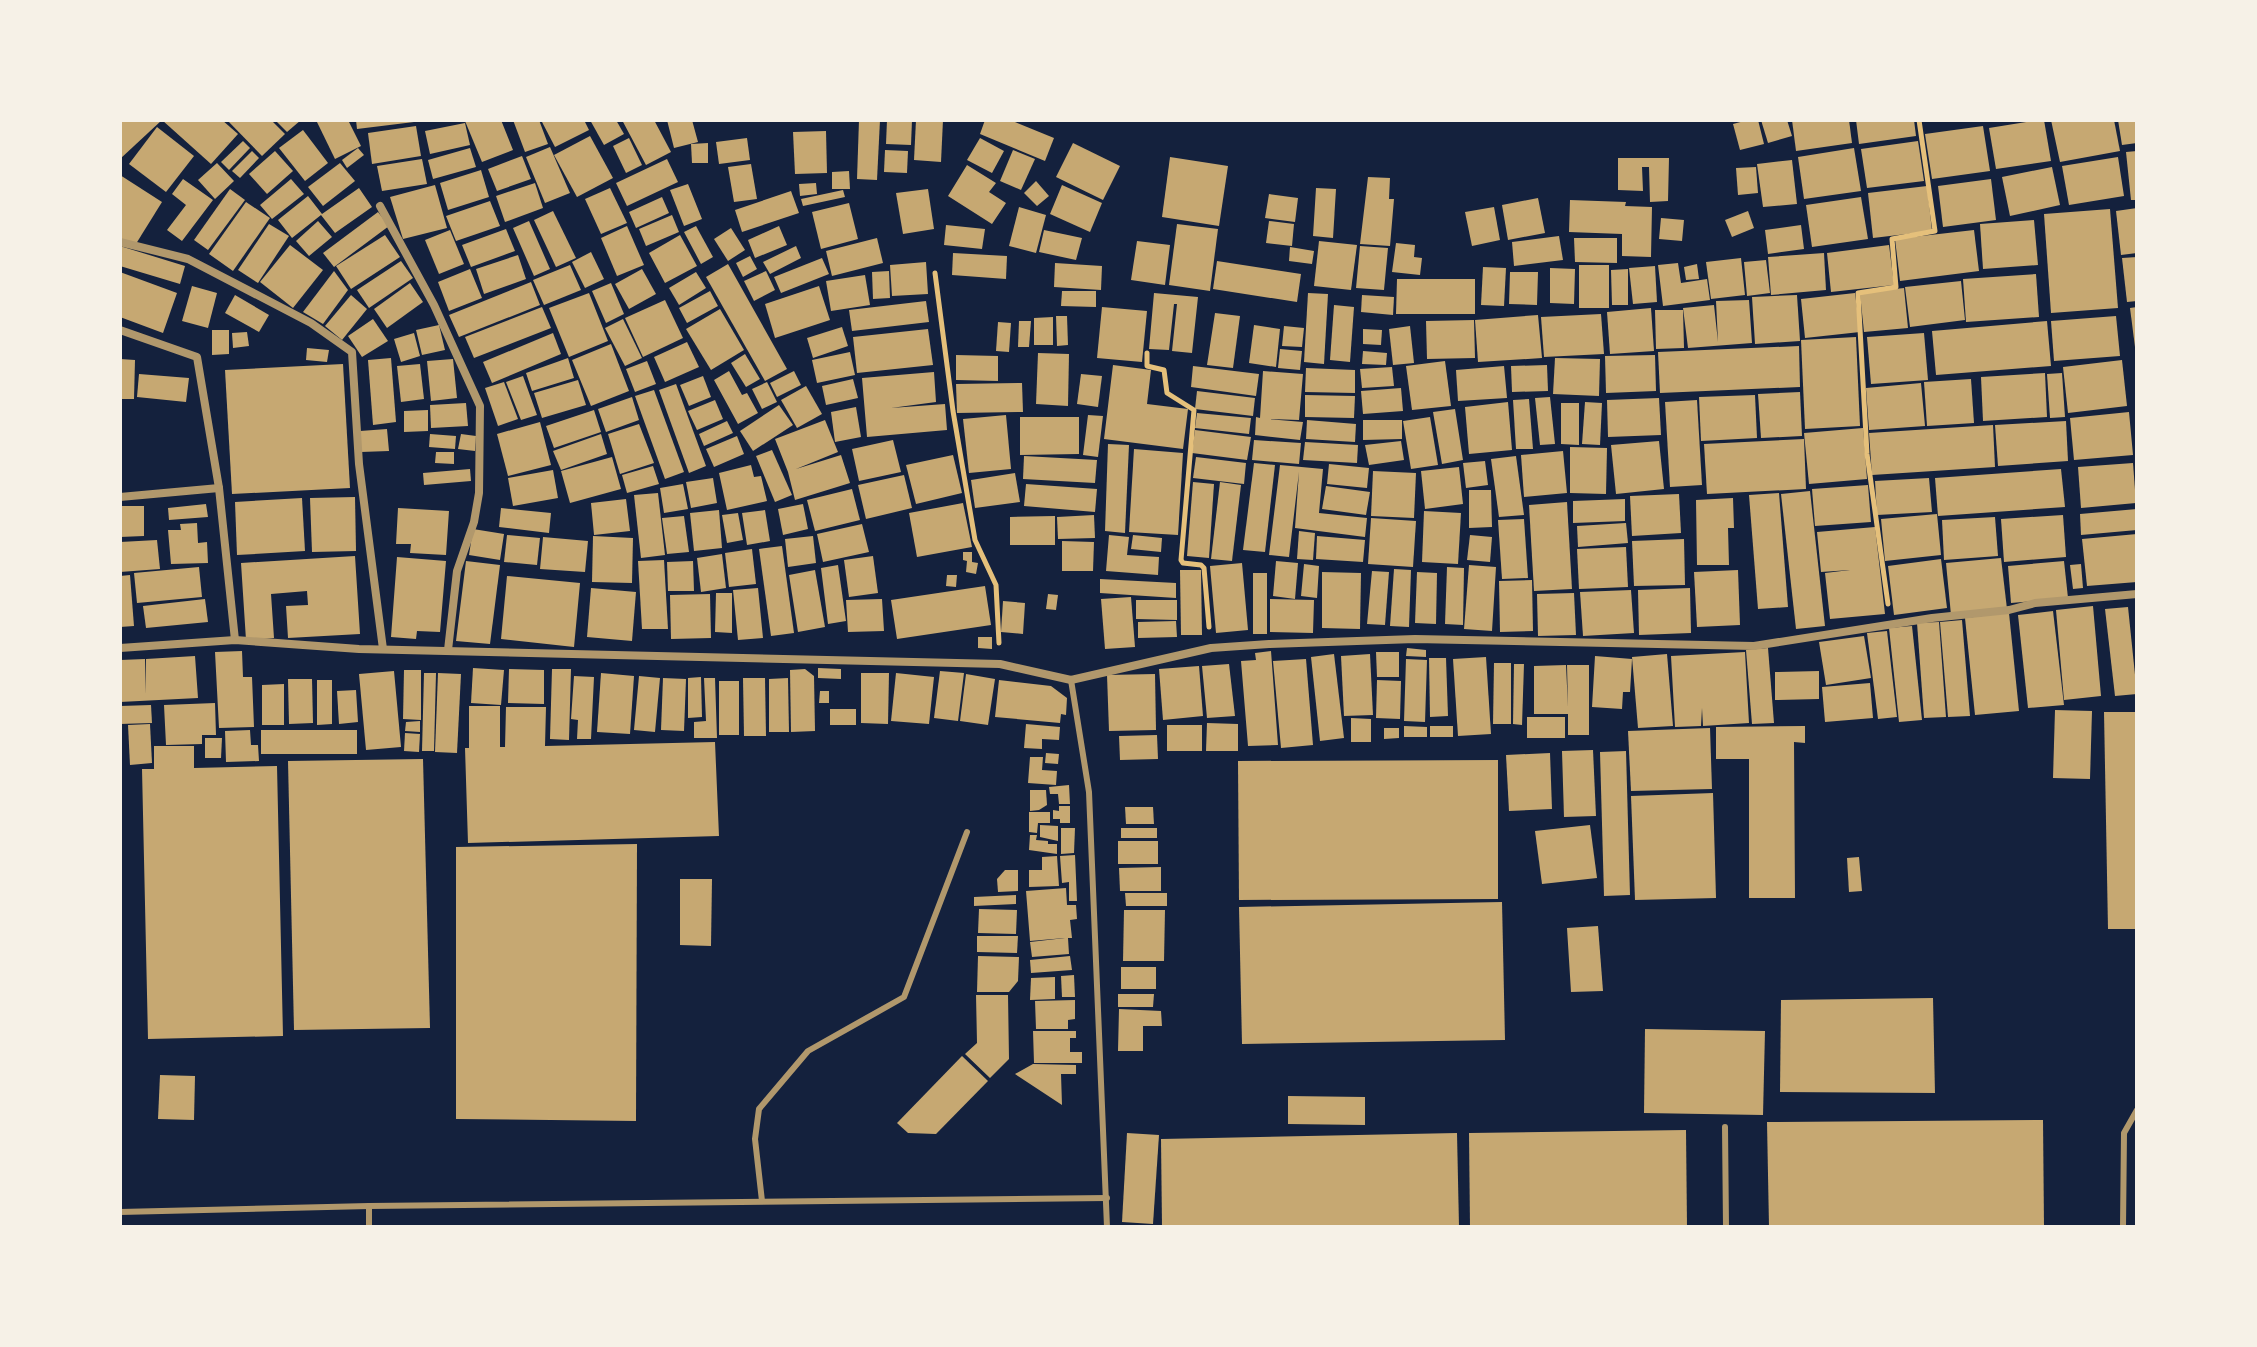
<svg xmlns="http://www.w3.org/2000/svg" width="2257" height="1347" font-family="Ubuntu,sans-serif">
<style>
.building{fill:#c6a872}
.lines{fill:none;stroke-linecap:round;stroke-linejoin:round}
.path{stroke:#e5c07b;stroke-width:5}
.service{stroke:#b1986c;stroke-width:6}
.minor{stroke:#b1986c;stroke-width:8}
</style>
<rect width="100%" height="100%" fill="#14213d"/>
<g class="building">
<polygon points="120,120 162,120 120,159"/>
<polygon points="162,120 222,120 238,134 211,164"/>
<polygon points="227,120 271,120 285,134 262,156"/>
<polygon points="275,120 301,120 287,132"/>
<polygon points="316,120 348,120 361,146 335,159"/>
<polygon points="356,120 414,120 414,122 357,129"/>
<polygon points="469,120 501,120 513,150 482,162 465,121"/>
<polygon points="513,120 539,120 548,144 525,152"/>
<polygon points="541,120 584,120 589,130 555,147"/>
<polygon points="590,120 616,120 624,134 604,145"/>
<polygon points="622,120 654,120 671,152 646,165"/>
<polygon points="667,120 692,120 698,142 674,148"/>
<polygon points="859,120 880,120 877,180 857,179"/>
<polygon points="887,120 912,120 911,145 886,144"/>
<polygon points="916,120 943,120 941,162 914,160"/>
<polygon points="985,120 1010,120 1054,138 1045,161 980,134"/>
<polygon points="1748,120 1758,120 1764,144 1740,150 1733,124"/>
<polygon points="1761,120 1787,120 1792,136 1768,143"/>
<polygon points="1792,120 1849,120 1852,143 1796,151"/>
<polygon points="1856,120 1914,120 1916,136 1859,144"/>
<polygon points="2039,120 2044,120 2051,161 1996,169 1989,128"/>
<polygon points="2051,120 2114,120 2120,151 2060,162"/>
<polygon points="2118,120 2137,120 2137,143 2122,145"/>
<polygon points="465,123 470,145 430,154 425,131"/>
<polygon points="416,126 421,156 372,164 368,133"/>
<polygon points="1983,126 1990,171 1932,179 1925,134"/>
<polygon points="157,127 194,156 166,192 129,164"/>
<polygon points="303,130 328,163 305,181 279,148"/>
<polygon points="826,131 827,173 795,174 793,132"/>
<polygon points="590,136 613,178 577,197 554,155"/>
<polygon points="629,138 642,165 626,173 613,146"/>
<polygon points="747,138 750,160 719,164 716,142"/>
<polygon points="980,138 1004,151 992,173 967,160"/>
<polygon points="243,141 250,148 229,170 221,162"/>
<polygon points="1918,141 1924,181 1867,188 1861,149"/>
<polygon points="708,143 708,163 692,163 691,144"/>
<polygon points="1073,143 1120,166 1103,200 1056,177"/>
<polygon points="550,147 570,193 545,203 526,157"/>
<polygon points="358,148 364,155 347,168 342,160"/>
<polygon points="470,148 476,167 433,179 428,160"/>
<polygon points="1854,148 1861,191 1804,199 1798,157"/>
<polygon points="885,150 908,151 907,173 884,172"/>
<polygon points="1013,150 1035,159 1021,190 1000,181"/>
<polygon points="252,151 259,158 240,178 232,171"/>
<polygon points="275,151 293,171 267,194 249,174"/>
<polygon points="2137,151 2137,200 2131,200 2126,152"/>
<polygon points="522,156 531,179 497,191 488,169"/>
<polygon points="1170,157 1228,166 1219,226 1162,217"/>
<polygon points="2118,157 2124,196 2069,205 2062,166"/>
<polygon points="1618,158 1669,158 1668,201 1650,202 1649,167 1642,167 1643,191 1618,190"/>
<polygon points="422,159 427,184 382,191 377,166"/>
<polygon points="667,159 678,182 627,206 616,183"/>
<polygon points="1792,160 1797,204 1763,207 1757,164"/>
<polygon points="217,163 234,181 215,199 198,180"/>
<polygon points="340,163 355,181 323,206 308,187"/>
<polygon points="751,164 757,199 734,202 728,167"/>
<polygon points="967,165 996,183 989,192 1006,203 992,224 948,196"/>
<polygon points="1756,167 1758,193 1738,195 1736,168"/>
<polygon points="2052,167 2060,205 2010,216 2002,177"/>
<polygon points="481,170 489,197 448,210 440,183"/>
<polygon points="849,171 850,189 832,189 832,172"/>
<polygon points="120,175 162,202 134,247 120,238"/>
<polygon points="1368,177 1390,178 1389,199 1394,199 1390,246 1360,244"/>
<polygon points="183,179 213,200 182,241 167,230 186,205 172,194"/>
<polygon points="291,179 304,194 272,219 260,205"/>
<polygon points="1991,179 1996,220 1943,227 1938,186"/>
<polygon points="1036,181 1049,196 1037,206 1024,193"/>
<polygon points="535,183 543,208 505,222 496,196"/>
<polygon points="816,183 817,194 800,196 799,184"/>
<polygon points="688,184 702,219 684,226 670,190"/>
<polygon points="435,185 447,228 403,239 390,197"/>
<polygon points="1062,185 1102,203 1090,232 1050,214"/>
<polygon points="1927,186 1932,231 1873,238 1868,193"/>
<polygon points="359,188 372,207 335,233 321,215 292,238 278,220 308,196 322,214"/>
<polygon points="610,188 627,223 601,234 585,199"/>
<polygon points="1316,188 1336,189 1333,238 1313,236"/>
<polygon points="230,189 245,200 208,250 194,240"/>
<polygon points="928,189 934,229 903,234 896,193"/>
<polygon points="843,190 845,197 803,206 801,199"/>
<polygon points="791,191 799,213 742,232 735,210"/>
<polygon points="1269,194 1298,198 1295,222 1265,218"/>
<polygon points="662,197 669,213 636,228 629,212"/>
<polygon points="1861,197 1868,239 1812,247 1806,205"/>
<polygon points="1538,198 1545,233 1508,240 1502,205"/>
<polygon points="1570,200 1626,202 1625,206 1652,207 1651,257 1622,256 1622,234 1569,232"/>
<polygon points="490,201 500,226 456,241 446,216"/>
<polygon points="246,202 270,218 233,271 209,254"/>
<polygon points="849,203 858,239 821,249 812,212"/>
<polygon points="1019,207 1046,215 1036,253 1009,246"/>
<polygon points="1494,207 1500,240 1472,246 1465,212"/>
<polygon points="2137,208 2137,253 2121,255 2116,211"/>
<polygon points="2110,209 2118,308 2051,313 2044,214"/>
<polygon points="553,211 576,258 556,267 534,220"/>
<polygon points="1748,211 1754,228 1732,237 1725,220"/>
<polygon points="378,212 389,226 334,267 323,253"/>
<polygon points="672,215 679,232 646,246 639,229"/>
<polygon points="1661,218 1684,220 1682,241 1659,239"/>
<polygon points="2034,220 2038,265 1983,269 1980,224"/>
<polygon points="318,221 332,237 309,256 296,241"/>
<polygon points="529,221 550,269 534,276 513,228"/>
<polygon points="1269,221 1294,224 1292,246 1266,243"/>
<polygon points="269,224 289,236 258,283 238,270"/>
<polygon points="1177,224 1218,229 1210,291 1169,285"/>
<polygon points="946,225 985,229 982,249 944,245"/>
<polygon points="1801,225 1804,249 1768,254 1765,230"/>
<polygon points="627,226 644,265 617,276 601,238"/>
<polygon points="696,226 713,257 701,264 684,232"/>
<polygon points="779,226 787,245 755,258 748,240"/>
<polygon points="731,228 745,250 728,261 714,239"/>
<polygon points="506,229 515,251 471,267 462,245"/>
<polygon points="450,230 464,264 439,274 425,240"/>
<polygon points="1044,230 1082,238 1076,260 1039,252"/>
<polygon points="1974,230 1979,271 1900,281 1895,239"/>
<polygon points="385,235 400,257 351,289 336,266"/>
<polygon points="680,235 697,266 665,283 649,253"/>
<polygon points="1559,236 1563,260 1514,266 1512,242"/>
<polygon points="877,238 883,263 832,276 826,251"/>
<polygon points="1574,238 1617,238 1617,263 1575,262"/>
<polygon points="1137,241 1170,245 1165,285 1131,280"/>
<polygon points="1319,241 1357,245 1351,290 1314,286"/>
<polygon points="1396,243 1415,245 1414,257 1422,258 1420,275 1392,272"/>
<polygon points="290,245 323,270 293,308 260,282"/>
<polygon points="1889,245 1894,285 1831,292 1827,253"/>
<polygon points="120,246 185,266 180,284 120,266"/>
<polygon points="796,246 801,258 770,274 763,262"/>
<polygon points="1360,246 1388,248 1384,290 1356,288"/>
<polygon points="1290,247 1314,251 1312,264 1289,261"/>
<polygon points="591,252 604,279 585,288 572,262"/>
<polygon points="953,253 1007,256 1006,279 952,275"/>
<polygon points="1824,253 1826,290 1771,295 1768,257"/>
<polygon points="518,255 526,279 484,294 476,269"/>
<polygon points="750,256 757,269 743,277 736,263"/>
<polygon points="2137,257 2137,301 2127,302 2122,258"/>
<polygon points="822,258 829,274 781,293 774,277"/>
<polygon points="1741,258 1745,295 1711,299 1706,262"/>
<polygon points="1766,260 1770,293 1747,296 1744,262"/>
<polygon points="401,261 413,278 369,308 357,290"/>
<polygon points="1217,261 1301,274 1297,302 1213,289"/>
<polygon points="926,262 928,294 892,296 890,265"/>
<polygon points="1055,263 1102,266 1101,290 1054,287"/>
<polygon points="1678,263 1681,283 1707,279 1710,300 1663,306 1658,265"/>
<polygon points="728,264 787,369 765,381 706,277"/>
<polygon points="1697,264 1699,279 1686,280 1684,267"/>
<polygon points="570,265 581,290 544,305 533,280"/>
<rect x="1579" y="265" width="30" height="43"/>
<polygon points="1655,266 1657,302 1633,304 1629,268"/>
<polygon points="1483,267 1506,268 1504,306 1481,305"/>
<polygon points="1550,268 1575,269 1574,304 1550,303"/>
<polygon points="470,269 482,298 449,311 438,282"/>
<polygon points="642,269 656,294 629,309 615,284"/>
<polygon points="1628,269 1628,305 1612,305 1611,270"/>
<polygon points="334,271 348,290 323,324 303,312"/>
<polygon points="766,271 775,290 754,301 744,281"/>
<polygon points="889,271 890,298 873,299 872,272"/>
<polygon points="120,272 177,293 163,333 120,317"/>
<polygon points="696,272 706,288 679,305 669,288"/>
<polygon points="1510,272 1538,272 1537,305 1509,304"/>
<polygon points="2036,274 2039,317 1966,322 1963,279"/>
<polygon points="865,275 870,305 831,311 826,281"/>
<polygon points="1397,279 1475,279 1475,314 1396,314"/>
<polygon points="1961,281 1965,320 1910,327 1905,287"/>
<polygon points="531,282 540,305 459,337 449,315"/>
<polygon points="410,283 423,302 387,328 374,309"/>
<polygon points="611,283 624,314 606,323 592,291"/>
<polygon points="192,286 217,293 208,328 182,321"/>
<polygon points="819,286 830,320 775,338 765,304"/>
<polygon points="1904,288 1908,328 1864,332 1860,293"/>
<polygon points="710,291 718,306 687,323 679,308"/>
<polygon points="1062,291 1096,291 1096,307 1061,306"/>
<polygon points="589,293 608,341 569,357 549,308"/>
<polygon points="1154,293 1198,297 1192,353 1172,351 1177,304 1174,304 1169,350 1149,349"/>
<polygon points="1308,293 1328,294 1324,364 1304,362"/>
<polygon points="1855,293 1860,332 1805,338 1801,299"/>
<polygon points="235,295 269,315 259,332 225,313"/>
<polygon points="351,295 367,309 342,340 325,326"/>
<polygon points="1362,295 1394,297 1393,315 1361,312"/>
<polygon points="1797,295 1800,341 1755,344 1752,297"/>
<polygon points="665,300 683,338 643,357 625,318"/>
<polygon points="1749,300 1752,343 1688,348 1683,308 1714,305 1718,342 1716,301"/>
<polygon points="926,301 929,322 852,331 849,310"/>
<polygon points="1334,305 1354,307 1350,362 1330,360"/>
<polygon points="542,307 551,328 474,358 465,337"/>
<polygon points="1102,307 1147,311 1142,362 1097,358"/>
<polygon points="2137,307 2137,347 2135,347 2130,308"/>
<polygon points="1651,308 1654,351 1610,354 1607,312"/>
<polygon points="720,309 744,350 711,370 686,329"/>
<polygon points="1655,310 1683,310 1684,348 1656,349"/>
<polygon points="1215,313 1240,316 1233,368 1207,365"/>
<polygon points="1601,314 1604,354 1544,357 1541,317"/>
<polygon points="1538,315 1542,358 1478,362 1475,320"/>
<polygon points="1056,316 1067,316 1068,345 1057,346"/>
<polygon points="2116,316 2120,356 2054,361 2051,321"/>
<polygon points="1053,317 1053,345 1034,345 1034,318"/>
<polygon points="373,319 388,341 362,357 348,336"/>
<polygon points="623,319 642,358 625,366 605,328"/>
<polygon points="1474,320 1475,358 1427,359 1426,321"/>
<polygon points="1019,321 1031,321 1029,347 1018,347"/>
<polygon points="2047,321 2051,366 1936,375 1932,331"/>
<polygon points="998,322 1011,323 1009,352 996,351"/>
<polygon points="439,325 445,350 422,355 416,330"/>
<polygon points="1254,325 1280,329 1276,367 1249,363"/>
<polygon points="1284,326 1304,328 1302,347 1282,346"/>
<polygon points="1410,326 1414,363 1393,365 1389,329"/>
<polygon points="842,327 848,346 813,358 807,338"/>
<polygon points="928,329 933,365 857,373 853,337"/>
<polygon points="1363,329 1382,330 1381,345 1363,344"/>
<polygon points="212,330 229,330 229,354 212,355"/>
<polygon points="247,332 249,346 233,348 232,333"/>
<polygon points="414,333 420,356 401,362 394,339"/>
<polygon points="553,333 561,354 492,383 483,362"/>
<polygon points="1924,333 1928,380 1871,384 1867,337"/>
<polygon points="1856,337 1860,426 1805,429 1801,340"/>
<polygon points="687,342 699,367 665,382 654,357"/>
<polygon points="611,344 629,391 591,406 572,360"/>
<polygon points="1799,346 1800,387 1660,393 1658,352"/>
<polygon points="307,348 329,350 327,362 306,360"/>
<polygon points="1280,349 1302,351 1300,370 1278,368"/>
<polygon points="1363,351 1387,353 1386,365 1362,364"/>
<polygon points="850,352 855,375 817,383 812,360"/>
<polygon points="1038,353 1069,354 1068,406 1036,404"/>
<polygon points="745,354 760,379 746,387 731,363"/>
<polygon points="956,355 998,356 998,381 956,380"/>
<polygon points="1655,355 1656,391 1606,393 1605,356"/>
<polygon points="391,358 396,422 373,425 368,360"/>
<polygon points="568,358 574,378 532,391 526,373"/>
<polygon points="1555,358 1600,359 1599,396 1553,394"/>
<polygon points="120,359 135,360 134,399 120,399"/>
<polygon points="453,359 457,398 431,401 427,361"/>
<polygon points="2122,360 2127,406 2068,413 2063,367"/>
<polygon points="647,361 656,384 635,392 626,369"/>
<polygon points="1445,361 1451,406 1412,410 1406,366"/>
<polygon points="343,364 350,488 232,494 225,370"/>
<polygon points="420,364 424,399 401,402 397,366"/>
<polygon points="1113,365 1151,370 1147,404 1188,409 1183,449 1104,439"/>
<polygon points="1547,365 1548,391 1512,392 1511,366"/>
<polygon points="1193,366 1259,374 1256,396 1191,387"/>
<polygon points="1504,366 1507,398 1458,401 1456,370"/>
<polygon points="1392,367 1394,386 1362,388 1360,369"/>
<polygon points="1306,368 1355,370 1355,393 1305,392"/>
<polygon points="729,371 742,395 747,393 758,413 738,424 714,380"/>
<polygon points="794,371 801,385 777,397 770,383"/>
<polygon points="1263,371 1303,374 1299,420 1268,419 1303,422 1300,440 1255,435 1256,417 1260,418"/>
<polygon points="934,372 936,402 891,408 945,404 947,430 867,437 862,378"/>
<polygon points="2045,373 2047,417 1983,421 1981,377"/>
<polygon points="2062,373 2065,417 2050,418 2047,374"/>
<polygon points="139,374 189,378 186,402 137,397"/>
<polygon points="1081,374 1102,376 1098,407 1077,404"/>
<polygon points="523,376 537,415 521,420 506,382"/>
<polygon points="703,376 711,397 689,406 680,385"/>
<polygon points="853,379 858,398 826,405 822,386"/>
<polygon points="1971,379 1974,423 1927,426 1924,382"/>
<polygon points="578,380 586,405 542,418 534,393"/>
<polygon points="504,382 518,419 498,426 485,388"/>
<polygon points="767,382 777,402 762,409 752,389"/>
<polygon points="1022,383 1023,412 957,413 956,384"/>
<polygon points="1921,383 1925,426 1869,430 1866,388"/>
<polygon points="676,384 706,466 689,473 659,390"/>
<polygon points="806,386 822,414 797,428 781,400"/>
<polygon points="1401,388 1403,411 1363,414 1361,391"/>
<polygon points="654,390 684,472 665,479 635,396"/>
<polygon points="1197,391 1255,398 1253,416 1195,409"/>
<polygon points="1800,392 1802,436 1761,438 1758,394"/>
<polygon points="1305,395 1355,396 1354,418 1305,417"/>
<polygon points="1755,395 1757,438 1701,441 1699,397"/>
<polygon points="632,397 639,420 606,432 598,409"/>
<polygon points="1550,397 1555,444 1540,445 1535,398"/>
<polygon points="1659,398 1661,435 1608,437 1607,400"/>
<polygon points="1529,399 1533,449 1516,449 1513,400"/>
<polygon points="715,400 723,419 697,430 688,411"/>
<polygon points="1697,400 1702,485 1670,487 1665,402"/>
<polygon points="1508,402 1512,450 1469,454 1465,407"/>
<polygon points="1585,402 1602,403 1600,445 1582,444"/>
<polygon points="466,403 468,426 431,428 430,405"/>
<polygon points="1561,403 1579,403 1579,445 1561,444"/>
<polygon points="779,405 793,425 753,451 740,431"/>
<polygon points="856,407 861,437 835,442 831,412"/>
<polygon points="1455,409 1463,460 1442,464 1433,412"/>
<polygon points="428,410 428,431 404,432 404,411"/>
<polygon points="594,410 601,432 554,448 546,426"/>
<polygon points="2129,412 2133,455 2074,460 2070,418"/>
<polygon points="1197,413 1251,418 1249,434 1195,428"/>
<polygon points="1006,415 1011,469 969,473 963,419"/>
<polygon points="1088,415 1103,416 1098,457 1083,455"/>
<polygon points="1020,417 1079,417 1079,454 1020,455"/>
<polygon points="1430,417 1438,465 1411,469 1403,421"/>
<polygon points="825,420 838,452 796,469 841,455 850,483 795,500 788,472 775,439"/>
<polygon points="1307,420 1356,424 1355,442 1306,439"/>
<polygon points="1363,420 1402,420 1402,439 1363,440"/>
<polygon points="727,421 733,433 704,446 699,434"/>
<polygon points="2066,421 2068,461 1998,466 1995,425"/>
<polygon points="540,422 551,465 508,476 497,434"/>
<polygon points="639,424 654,463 620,474 608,434"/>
<polygon points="1993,425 1995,467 1872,475 1869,433"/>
<polygon points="1863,428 1867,479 1809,484 1804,433"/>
<polygon points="387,429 389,451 361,452 360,431"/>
<polygon points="1195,430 1251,437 1247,460 1192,453"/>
<polygon points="430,434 456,436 455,449 429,447"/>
<polygon points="461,434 476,436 475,451 458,449"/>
<polygon points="601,434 607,454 561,470 553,451"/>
<polygon points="737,436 744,454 714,467 706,449"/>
<polygon points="1804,439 1806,489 1707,494 1704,444"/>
<polygon points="893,440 901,472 859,481 852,449"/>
<polygon points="1254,440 1301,443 1299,464 1252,460"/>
<polygon points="1401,441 1404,460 1369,465 1365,445"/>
<polygon points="1659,441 1664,489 1616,494 1611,445"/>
<polygon points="1305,442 1358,445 1357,463 1303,460"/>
<polygon points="1108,444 1129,445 1125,533 1105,531"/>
<polygon points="1570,447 1607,448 1606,494 1570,493"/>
<polygon points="1134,449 1183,453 1178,535 1129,532"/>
<polygon points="772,450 792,495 775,502 756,456"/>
<polygon points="1563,451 1567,493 1524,497 1521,455"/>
<polygon points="436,452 454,452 454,464 435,463"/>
<polygon points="953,455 962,493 916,504 906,465"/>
<polygon points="1024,456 1097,460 1095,483 1023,479"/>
<polygon points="1516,456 1524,515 1499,517 1491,459"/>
<polygon points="612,457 621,489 570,503 561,471"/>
<polygon points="1196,457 1246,463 1244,484 1193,478"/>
<polygon points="1485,461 1488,485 1466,488 1463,463"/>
<polygon points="1254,463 1275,465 1265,552 1243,550"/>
<polygon points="2133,463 2136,503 2081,508 2078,467"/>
<polygon points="1329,464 1369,468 1367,488 1327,484"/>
<polygon points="751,465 754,477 761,476 767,501 727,510 719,473"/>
<polygon points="1280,465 1323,469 1319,513 1367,518 1365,537 1295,528 1299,472 1289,557 1269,555"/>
<polygon points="653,466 659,484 627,493 622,475"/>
<polygon points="1459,467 1463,504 1425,509 1421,471"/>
<polygon points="470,469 471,481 424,485 423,473"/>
<polygon points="2061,469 2065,507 1938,516 1935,478"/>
<polygon points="553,470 558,498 513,506 508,478"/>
<polygon points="1373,471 1416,473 1414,518 1371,516"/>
<polygon points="1015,473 1020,502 975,508 971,480"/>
<polygon points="904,475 912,508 866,519 858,485"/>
<polygon points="713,478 717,503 691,508 686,482"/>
<polygon points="1929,478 1932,512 1877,515 1875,481"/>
<polygon points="1193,482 1214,484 1209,558 1187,556"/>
<polygon points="1220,482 1241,485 1232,561 1211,559"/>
<polygon points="683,484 688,509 664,513 660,488"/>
<polygon points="1026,484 1097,489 1095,512 1024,506"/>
<polygon points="1868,485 1871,522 1815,526 1812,489"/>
<polygon points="1326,486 1370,492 1366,515 1322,509"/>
<polygon points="852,489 860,520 815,531 807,500"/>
<polygon points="1469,490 1491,490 1492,527 1469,528"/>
<polygon points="1810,491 1825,626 1796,629 1781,494"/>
<polygon points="658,493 665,555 641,558 634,495"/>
<polygon points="1779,493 1788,607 1758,609 1749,495"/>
<polygon points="1679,494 1681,533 1632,536 1630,496"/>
<polygon points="355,497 356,551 312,552 310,498"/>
<polygon points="302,498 305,551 237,555 235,502"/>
<polygon points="1733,498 1734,528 1728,528 1729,565 1697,565 1696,500"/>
<polygon points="626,499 630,531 594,535 591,503"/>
<polygon points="1625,499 1625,521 1573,523 1573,501"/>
<polygon points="1567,502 1572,589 1534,591 1529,505"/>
<polygon points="963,503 972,547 917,557 909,513"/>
<polygon points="206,504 208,517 169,520 168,508"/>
<polygon points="803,504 808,529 783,535 778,509"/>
<polygon points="120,506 144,506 144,536 120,537"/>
<polygon points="398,508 449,511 446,555 410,553 411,544 396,544"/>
<polygon points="501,508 551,513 549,533 499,527"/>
<polygon points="2137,509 2137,530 2081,535 2080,514"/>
<polygon points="719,510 722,548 694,551 690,513"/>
<polygon points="765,510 770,541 747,545 742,513"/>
<polygon points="1424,511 1461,513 1458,564 1422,562"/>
<polygon points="738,513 743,540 727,543 722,515"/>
<polygon points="1937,514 1941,555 1885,561 1881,519"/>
<polygon points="1094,515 1095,538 1058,539 1057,517"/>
<polygon points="2063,515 2066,557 2004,562 2001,519"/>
<polygon points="684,516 689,552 667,554 662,518"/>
<polygon points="1055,516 1055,545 1010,545 1010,517"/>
<polygon points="1995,517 1998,556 1944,560 1942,520"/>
<polygon points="1371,518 1416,521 1413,567 1368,564"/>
<polygon points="1524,519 1528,578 1502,579 1498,520"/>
<polygon points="197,523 198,543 207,542 208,563 171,564 168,530 181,530 180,524"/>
<polygon points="1626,523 1628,543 1578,547 1577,526"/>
<polygon points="862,524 869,552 823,562 817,534"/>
<polygon points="1875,527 1885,614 1830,619 1825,573 1850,570 1821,572 1817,532"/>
<polygon points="473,529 504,534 500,560 469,555"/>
<polygon points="1299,531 1315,533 1313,560 1297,559"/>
<polygon points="2137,534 2137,582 2087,586 2082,539"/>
<polygon points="507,535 540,538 537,565 504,562"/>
<polygon points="1109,535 1129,537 1127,555 1159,557 1158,575 1106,571"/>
<polygon points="1133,535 1162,538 1161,552 1131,549"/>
<polygon points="1470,535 1492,537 1490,562 1467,560"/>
<polygon points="593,536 633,538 632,583 592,582"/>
<polygon points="813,536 816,563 788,567 785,539"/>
<polygon points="1317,536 1365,540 1363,562 1316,559"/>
<polygon points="543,537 588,541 585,572 540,569"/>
<polygon points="1684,539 1685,585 1634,586 1632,541"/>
<polygon points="157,540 160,569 120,572 120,542"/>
<polygon points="1062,541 1094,542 1093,571 1062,571"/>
<polygon points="782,546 794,633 771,636 759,549"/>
<polygon points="1626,547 1628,587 1579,589 1577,549"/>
<polygon points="752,549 756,584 729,587 725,553"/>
<polygon points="963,552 972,552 972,562 978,563 976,574 966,572 967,561 963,560"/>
<polygon points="722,554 726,588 701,592 697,558"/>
<polygon points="355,556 360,634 288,638 286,606 308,605 307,591 271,594 274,638 246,640 241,563"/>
<polygon points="873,556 878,593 849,597 844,560"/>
<polygon points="397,557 446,561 440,632 417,631 416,639 391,637"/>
<polygon points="2001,558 2007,609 1951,615 1946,563"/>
<polygon points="1941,559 1947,608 1894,615 1888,566"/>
<polygon points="664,560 668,629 642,629 638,561"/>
<polygon points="466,561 500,565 490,644 456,641"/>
<polygon points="693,561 694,591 668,591 667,562"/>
<polygon points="1276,561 1298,563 1295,599 1273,596"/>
<polygon points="2064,561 2068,598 2011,603 2008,566"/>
<polygon points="1242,563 1248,630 1216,633 1210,566"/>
<polygon points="1304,564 1319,566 1317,598 1301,596"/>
<polygon points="2081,564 2083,588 2073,589 2070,565"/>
<polygon points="838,565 846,621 828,624 821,568"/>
<polygon points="1469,565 1496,567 1492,631 1464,629"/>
<polygon points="199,567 202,597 137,603 134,573"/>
<polygon points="1447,567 1464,568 1463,625 1445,624"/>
<polygon points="1394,569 1411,570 1409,627 1390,626"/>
<polygon points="815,570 825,627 798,632 789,575"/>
<polygon points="1180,570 1201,570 1202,635 1181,635"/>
<polygon points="1738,570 1740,625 1697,627 1694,572"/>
<polygon points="1372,571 1389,572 1385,625 1367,624"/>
<polygon points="1322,572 1361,573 1360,629 1322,628"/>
<polygon points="1417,572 1437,573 1436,624 1415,623"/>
<rect x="1253" y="573" width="14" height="61"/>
<polygon points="130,575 134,626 120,627 120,576"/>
<polygon points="947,575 957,575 956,587 946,586"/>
<polygon points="507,576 580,583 574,647 501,639"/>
<polygon points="1100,579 1176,583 1176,598 1100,593"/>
<polygon points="1532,580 1533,631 1500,632 1499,581"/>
<polygon points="985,586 991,625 897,639 891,600"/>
<polygon points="591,588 636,592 632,641 587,637"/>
<polygon points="758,588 763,638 738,640 733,590"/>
<polygon points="1690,588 1691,633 1639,635 1638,590"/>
<polygon points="1631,590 1634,633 1583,636 1580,592"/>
<polygon points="716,593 732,593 732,633 715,632"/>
<polygon points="1574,593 1576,635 1538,636 1537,594"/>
<polygon points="710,594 711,638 671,639 670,595"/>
<polygon points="1048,594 1058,595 1056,610 1046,609"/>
<polygon points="1131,597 1135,647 1105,649 1101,599"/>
<polygon points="205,599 208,622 146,628 143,606"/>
<polygon points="882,599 884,631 848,632 846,600"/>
<polygon points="1270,599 1314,600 1313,633 1270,632"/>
<polygon points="1136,600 1177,600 1177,620 1136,619"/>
<polygon points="1003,601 1025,603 1023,634 1001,632"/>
<polygon points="2093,606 2101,696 2064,700 2056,610"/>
<polygon points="2128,607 2137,694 2115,696 2105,609"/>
<polygon points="2053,611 2064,705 2028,708 2018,615"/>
<polygon points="2009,613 2019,711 1975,715 1965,618"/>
<polygon points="1962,620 1970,716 1948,717 1940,622"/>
<polygon points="1176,621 1177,637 1138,638 1138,622"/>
<polygon points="1939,622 1946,717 1924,718 1917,623"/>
<polygon points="1912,626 1922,720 1899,722 1889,628"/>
<polygon points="1887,631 1897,717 1878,719 1867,633"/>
<polygon points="1864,636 1871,678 1826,685 1819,642"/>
<polygon points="978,637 992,637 992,649 978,648"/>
<polygon points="1407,648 1426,650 1426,657 1406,656"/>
<polygon points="1768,648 1774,723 1752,724 1746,650"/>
<polygon points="242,651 243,677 252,677 254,727 219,728 215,652"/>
<polygon points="1271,651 1278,745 1248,746 1241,661 1256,660 1255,653"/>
<polygon points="1376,652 1399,652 1399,677 1377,677"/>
<polygon points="1745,652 1749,723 1703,726 1702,708 1701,726 1675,727 1671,656"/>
<polygon points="1334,654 1344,738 1320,741 1311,657"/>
<polygon points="1370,654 1373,715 1344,716 1341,656"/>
<polygon points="1667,654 1673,726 1638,728 1632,657"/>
<polygon points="195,656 198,698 120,702 120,660 145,659 146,694 146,659"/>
<polygon points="1595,656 1632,659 1630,692 1623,692 1622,709 1592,707"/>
<polygon points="1486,657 1491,734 1458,736 1453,659"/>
<polygon points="1429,658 1446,658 1448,716 1430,717"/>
<polygon points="1306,659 1313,745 1281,748 1273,661"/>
<polygon points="1406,659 1427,660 1425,722 1404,721"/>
<polygon points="1494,663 1511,663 1511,724 1493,724"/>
<polygon points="1229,664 1235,716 1207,718 1202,666"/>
<polygon points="1514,664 1524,664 1522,725 1513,724"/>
<polygon points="1566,665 1568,707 1567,665 1589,665 1589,735 1568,735 1568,714 1534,714 1534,666"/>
<polygon points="1199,666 1203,716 1163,720 1159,669"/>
<polygon points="473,668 504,670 501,705 471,703"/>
<polygon points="818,668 841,669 841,679 818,678"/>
<polygon points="509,669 544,670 544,704 508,703"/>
<polygon points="552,669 571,669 569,740 550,739"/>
<polygon points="805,669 814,676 815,731 791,732 790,670"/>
<polygon points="404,670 421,670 421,720 403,719"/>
<polygon points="394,671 401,747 366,750 359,674"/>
<polygon points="940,671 964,673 958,721 934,718"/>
<polygon points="1819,671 1819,699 1775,700 1775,672"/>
<polygon points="424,673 436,673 434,751 422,751"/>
<polygon points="438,673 461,674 457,753 435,752"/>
<polygon points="601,673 634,676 630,734 597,732"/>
<polygon points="861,673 889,673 888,724 861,723"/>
<polygon points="896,673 934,677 929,724 891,721"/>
<polygon points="966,674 995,679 988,725 960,721"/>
<polygon points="1155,674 1156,730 1109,731 1107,675"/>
<polygon points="574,676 594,677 591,739 577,739 578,720 571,719"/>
<polygon points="639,676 660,678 655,732 634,730"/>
<polygon points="701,677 702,717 688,718 688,678"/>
<polygon points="663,678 686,679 684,731 661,730"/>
<polygon points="704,678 715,678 717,738 694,738 694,722 706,721"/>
<polygon points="743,678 765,678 766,736 744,736"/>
<polygon points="788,678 789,732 769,732 769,679"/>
<polygon points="288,679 312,679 313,723 289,724"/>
<polygon points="317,680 332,680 332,724 317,725"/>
<polygon points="999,680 1051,686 1067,698 1066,715 1061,714 1060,723 995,717"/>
<polygon points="1377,680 1401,681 1400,719 1376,718"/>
<rect x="719" y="681" width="20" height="54"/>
<polygon points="1870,683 1873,718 1825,722 1822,687"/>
<polygon points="284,684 284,725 262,725 262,685"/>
<polygon points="356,690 358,722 339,724 337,691"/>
<polygon points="820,691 829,691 829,703 819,703"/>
<polygon points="215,703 216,735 202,735 202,744 166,745 164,705"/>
<polygon points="151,705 152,723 120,724 120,706"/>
<polygon points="469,706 500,706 500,747 505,747 506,707 546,707 545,746 715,742 719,836 468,843 465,748 469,748"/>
<rect x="830" y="709" width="26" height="16"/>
<polygon points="2055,710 2092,711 2090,779 2053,778"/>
<polygon points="2104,712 2137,712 2137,929 2108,929"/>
<rect x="1527" y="717" width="38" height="21"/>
<polygon points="1351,718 1371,719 1371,742 1351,742"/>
<polygon points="420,721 420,732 405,731 406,722"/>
<polygon points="1207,723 1238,724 1238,751 1206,751"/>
<polygon points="150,724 152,763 130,765 128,725"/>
<polygon points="1026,724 1060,727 1059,740 1042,739 1042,749 1024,748"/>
<rect x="1167" y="725" width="35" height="26"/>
<polygon points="1404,726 1427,727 1427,737 1404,737"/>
<rect x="1430" y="726" width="23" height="11"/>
<polygon points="1805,726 1805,743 1794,742 1795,898 1749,898 1749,759 1716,759 1716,727"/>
<polygon points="1384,728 1399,728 1399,738 1384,739"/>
<polygon points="1710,728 1712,789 1631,791 1628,731"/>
<polygon points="250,730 251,745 258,745 259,761 226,762 225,731"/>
<rect x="261" y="730" width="96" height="24"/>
<polygon points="405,733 420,734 419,752 404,751"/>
<polygon points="1157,735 1158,759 1120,760 1119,736"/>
<polygon points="205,738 222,738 221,758 205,758"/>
<polygon points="154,746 194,746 194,768 277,766 283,1036 148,1039 142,769 154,769"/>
<polygon points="1593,750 1596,816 1564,817 1562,751"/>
<polygon points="1626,751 1630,895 1604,896 1600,752"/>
<polygon points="1046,753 1059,754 1058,764 1045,763"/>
<polygon points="1550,753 1552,809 1509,811 1506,755"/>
<polygon points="1030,757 1043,757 1042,770 1057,771 1056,785 1028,783"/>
<polygon points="423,759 430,1028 294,1030 288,761"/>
<polygon points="1498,760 1498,899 1239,900 1238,761"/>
<polygon points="1069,785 1070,804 1059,804 1058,794 1050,794 1049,787"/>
<polygon points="1030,790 1046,790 1047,805 1039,810 1030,811"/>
<polygon points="1713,793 1716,898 1635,900 1631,796"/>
<polygon points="1059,806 1070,806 1070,823 1060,823 1060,819 1053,819 1053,810 1059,811"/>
<polygon points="1125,807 1153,807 1154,824 1126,824"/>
<polygon points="1029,812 1050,812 1050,823 1038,823 1037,833 1029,832"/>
<polygon points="1040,825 1058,826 1058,841 1040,837"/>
<polygon points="1590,825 1597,878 1542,884 1535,831"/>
<polygon points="1061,828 1075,828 1074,853 1061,854"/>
<rect x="1121" y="828" width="36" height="10"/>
<polygon points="1030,835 1037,835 1036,840 1048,841 1048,844 1057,844 1057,854 1029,850"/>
<rect x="1118" y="841" width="40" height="23"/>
<polygon points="637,844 636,1121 456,1119 456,847"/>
<polygon points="1075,855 1077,901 1069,901 1069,882 1062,883 1060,856"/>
<polygon points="1057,856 1059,886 1029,887 1029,870 1042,870 1042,857"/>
<polygon points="1859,857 1862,891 1849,892 1847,858"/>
<polygon points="1161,867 1161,891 1120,891 1119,868"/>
<polygon points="1005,870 1018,870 1018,891 998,892 997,879"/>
<polygon points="680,879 712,879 711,946 680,945"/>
<polygon points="1066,888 1067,905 1076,905 1077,919 1070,920 1072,938 1068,938 1069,954 1032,957 1030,942 1065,938 1030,941 1026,891"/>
<polygon points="1125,893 1167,893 1167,906 1126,906"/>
<polygon points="1016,895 1016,904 974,906 974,897"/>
<polygon points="1502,902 1505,1040 1242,1044 1239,907"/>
<polygon points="979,909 1017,910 1016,934 978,933"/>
<polygon points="1124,910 1165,910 1164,961 1123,961"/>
<polygon points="1598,926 1603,991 1571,992 1567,928"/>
<polygon points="977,936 1018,936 1017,953 977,952"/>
<polygon points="978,956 1019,957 1018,981 1009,992 977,992"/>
<polygon points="1070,956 1072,970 1031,973 1030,960"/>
<rect x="1121" y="967" width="35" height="22"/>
<polygon points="1074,975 1075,997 1062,997 1061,976"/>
<polygon points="1055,977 1055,999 1030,1000 1031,978"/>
<polygon points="1118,994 1154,994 1153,1007 1118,1007"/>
<polygon points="976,995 1008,995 1009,1059 990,1078 965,1054 977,1043"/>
<polygon points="1933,998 1935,1093 1780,1092 1781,1000"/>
<polygon points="1075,1000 1075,1019 1068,1020 1068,1029 1036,1029 1035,1001"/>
<polygon points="1119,1009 1161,1011 1162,1026 1143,1026 1143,1051 1118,1051"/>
<polygon points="1645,1029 1765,1031 1763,1115 1644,1113"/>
<polygon points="1033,1031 1076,1031 1076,1038 1070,1038 1070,1052 1082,1052 1082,1063 1034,1063"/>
<polygon points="962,1056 988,1081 936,1134 908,1133 897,1123"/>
<polygon points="1033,1064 1076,1065 1076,1074 1061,1074 1062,1105 1015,1074"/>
<polygon points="160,1075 195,1076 194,1120 158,1119"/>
<polygon points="1288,1096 1365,1097 1365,1125 1288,1124"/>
<polygon points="2043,1120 2044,1227 1769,1227 1767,1122"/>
<polygon points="1686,1130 1687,1227 1470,1227 1469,1133"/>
<polygon points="1127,1133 1159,1135 1153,1224 1122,1222"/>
<polygon points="1457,1133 1459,1227 1162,1227 1161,1139"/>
</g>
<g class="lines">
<g class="path">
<polyline points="935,273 953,411 975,540 996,585 999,643"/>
<polyline points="1147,353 1147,366 1164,370 1167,393 1194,410 1181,560 1183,563 1201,565 1204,568 1209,627"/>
<polyline points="1888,604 1867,454 1858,293 1896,287 1892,239 1935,231 1919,120"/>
</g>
<g class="service">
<polyline points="1071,680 1089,792 1107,1227"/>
<polyline points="1725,1127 1726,1227"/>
<polyline points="762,1201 755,1139 759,1109 808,1051 904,997 967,832"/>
<polyline points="369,1206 369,1227"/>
<polyline points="120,1212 369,1206 1107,1198"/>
<polyline points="2123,1227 2124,1133 2137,1110"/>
</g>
<g class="minor">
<polyline points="380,206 434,305 480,406 479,493 474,522 457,571 448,650"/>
<polyline points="120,242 188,259 311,323 352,352 359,464 383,649"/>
<polyline points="120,330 197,357 219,488 235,640"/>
<polyline points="120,497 219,488"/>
<polyline points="120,648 235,640 359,649 1000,664 1071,680 1211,648 1269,644 1415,639 1754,646 1932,618 2009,610 2035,603 2137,594"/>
</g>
</g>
<rect width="2257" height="1347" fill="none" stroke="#f6f1e7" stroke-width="244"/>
</svg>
